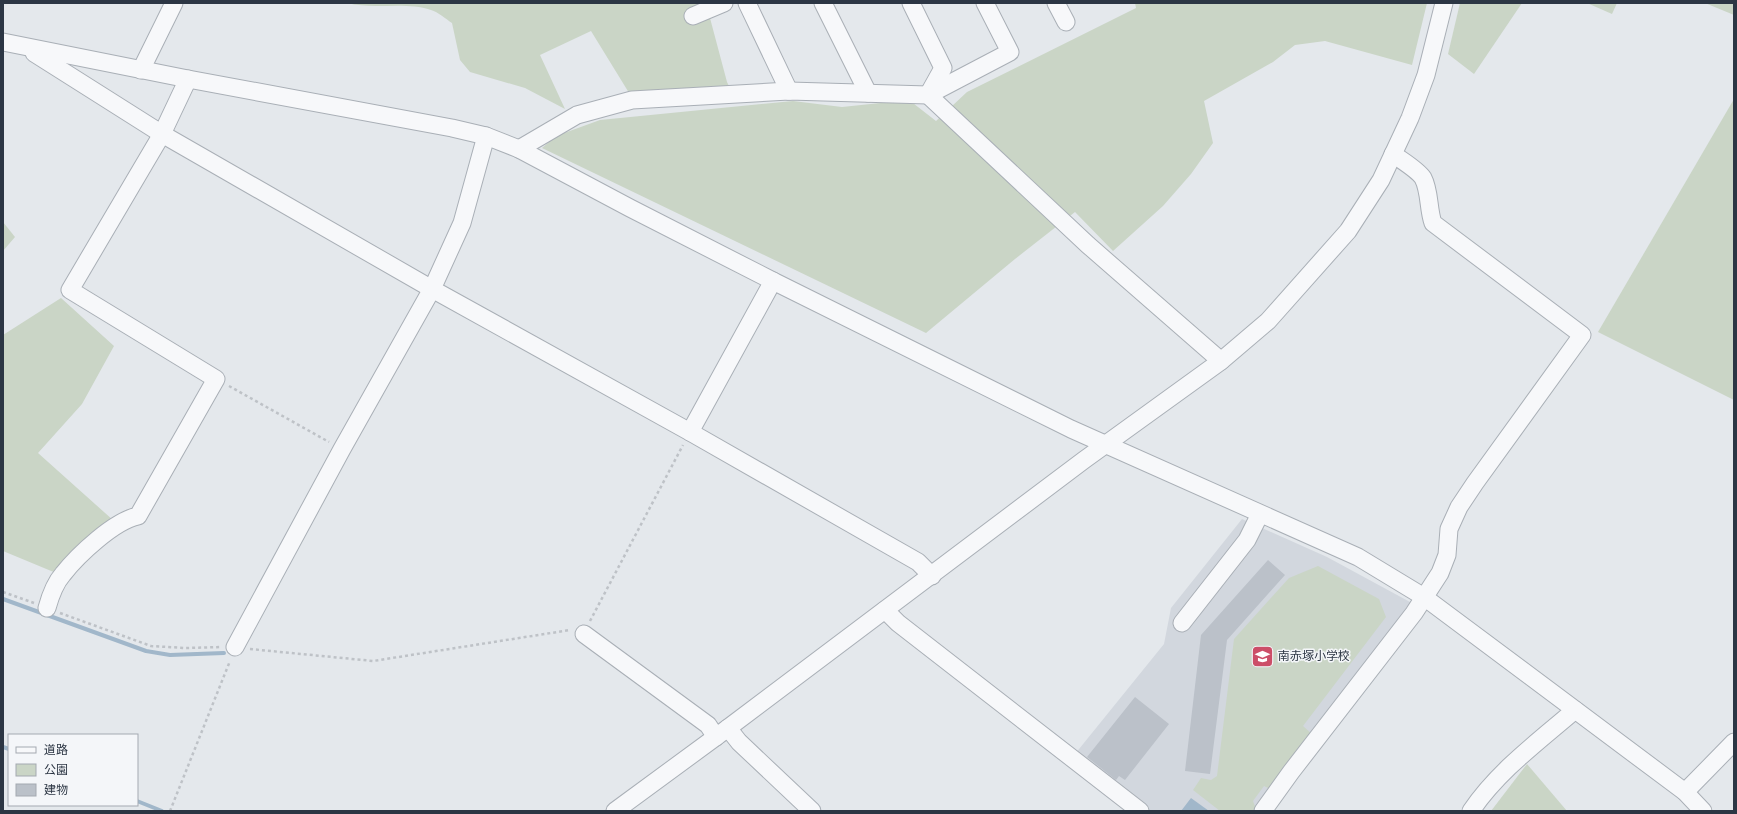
<svg xmlns="http://www.w3.org/2000/svg" width="1737" height="814" font-family="'Fira Sans Condensed','Noto Sans JP',sans-serif">
<style>
.built{fill:#d2d7de}
.green{fill:#cad5c6}
.water{fill:#a1b7ca}
.lines{fill:none;stroke-linecap:round;stroke-linejoin:round}
.stream{stroke:#a1b7ca;stroke-width:4}
.building{fill:#bbc1c9}
.minor-casing{stroke:#a9afb6;stroke-width:19}
.path{stroke:#bec2c7;stroke-width:2.5;stroke-dasharray:3 3;stroke-linecap:butt}
.minor{stroke:#f7f8fa;stroke-width:17}
.labels{text-anchor:middle;dominant-baseline:central;stroke-width:3;stroke-linejoin:round;paint-order:stroke}
.poi-label{font-size:12px;fill:#2c3644;stroke:#f4f6f9;text-anchor:start}
</style>
<rect width="100%" height="100%" fill="#e4e8ec"/>
<polygon class="built" points="1242,519 1327,557 1410,602 1410,610 1270,789 1255,811 1149,811 1075,754 1164,644 1171,608"/>
<g class="green">
<path d="M347 3H706L727 82 731 90 634 101 591 31 540 55 565 109 525 88 470 72 460 60 452 23C446 19 438 12 431 10 405 1 374 10 347 3Z"/>
<polygon points="1135,3 1427,3 1412,65 1325,41 1295,45 1273,62 1204,101 1213,143 1191,174 1163,206 1113,251 1075,212 1015,259 926,333 542,148 556,136 600,120 793,101 842,107 909,100 936,121 967,92 1136,8"/>
<polygon points="1460,3 1522,3 1474,74 1448,54"/>
<polygon points="1587,3 1617,3 1612,14"/>
<polygon points="1705,3 1734,3 1734,15"/>
<polygon points="1734,99 1734,400 1598,332"/>
<polygon points="3,222 15,237 3,251"/>
<polygon points="61,298 114,346 82,404 38,453 114,521 56,573 3,551 3,335"/>
<polygon points="1318,566 1379,599 1386,617 1303,726 1312,734 1270,789 1264,786 1253,801 1256,809 1255,811 1220,811 1193,790 1201,778 1211,780 1217,776 1234,639 1289,578"/>
<polygon points="1527,764 1567,811 1491,811"/>
</g>
<polygon class="water" points="1191,798 1209,811 1181,811"/>
<g class="lines">
<g class="stream">
<polyline points="3,599 146,651 170,655 224,653"/>
<polyline points="3,747 9,749"/>
<polyline points="137,801 162,811"/>
</g>
</g>
<g class="building">
<polygon points="1268,560 1285,575 1227,640 1210,774 1185,771 1201,635"/>
<polygon points="1135,697 1169,724 1125,780 1119,776 1116,780 1087,757"/>
</g>
<g class="lines">
<defs>
<g id="minor">
<polyline points="747,3 789,91"/>
<polyline points="823,3 868,93"/>
<polyline points="911,3 943,68 928,95"/>
<polyline points="1056,3 1066,22"/>
<polyline points="693,16 724,3"/>
<polyline points="3,42 188,79 452,128 486,136 519,149 630,208 773,281 1071,429 1358,557 1424,597 1685,792 1703,811"/>
<polyline points="34,53 162,134 432,289 690,432 918,562 932,576"/>
<polyline points="141,70 174,3"/>
<polyline points="928,95 1088,245 1221,361"/>
<polyline points="519,149 577,115 632,100 789,91 928,95 1010,52 985,3"/>
<polyline points="690,432 773,281"/>
<path d="M47 608C50 597 55 583 63 574 78 555 114 521 138 516L216 379 70 290 162 134 188 79"/>
<polyline points="885,610 898,623 1140,811"/>
<polyline points="1182,623 1247,540 1260,514"/>
<polyline points="584,634 708,725 716,737"/>
<polyline points="235,647 342,449 432,289 462,223 486,136"/>
<polyline points="728,728 739,742 812,811"/>
<polyline points="1685,792 1734,742"/>
<polyline points="615,811 728,728 1084,460 1221,361 1268,321 1348,231 1381,180 1410,118 1426,75 1444,3"/>
<path d="M1263 811 1291 772 1414 613 1440 573 1447 555 1449 529 1459 507 1475 483 1582 335 1433 223C1428 209 1430 191 1423 178 1418 170 1401 160 1393 154"/>
<path d="M1471 811C1498 771 1539 741 1575 710"/>
</g>
</defs>
<use href="#minor" class="minor-casing"/>
<g class="path">
<polyline points="229,386 329,442"/>
<polyline points="3,592 34,603"/>
<polyline points="60,613 151,646 185,648 221,647"/>
<polyline points="590,621 683,445"/>
<polyline points="250,649 373,661 570,630"/>
<polyline points="170,811 230,661"/>
</g>
<use href="#minor" class="minor"/>
</g>
<defs>
<symbol id="school-square" viewBox="-11 -11 22 22"><rect x="-9" y="-9" width="18" height="18" rx="4" fill="#cc4e68" stroke="#f4f6f9"/><path d="M0-5L7-2L0 1L-7-2ZM-4 1L0 2.5L4 1V4Q0 6-4 4Z" fill="#fff"/></symbol>
</defs>
<g fill-rule="evenodd">
<use href="#school-square" x="1250" y="644" width="25" height="25"/>
</g>
<g class="labels">
<g class="poi-label">
<text x="1278" y="656">南赤塚小学校</text>
</g>
</g>
<rect width="1737" height="814" fill="none" stroke="#2c3644" stroke-width="8"/>
<rect x="8" y="734" width="130" height="72" fill="#f4f6f9" stroke="#a4a9b1"/>
<rect x="16" y="747" width="20" height="6" fill="#f7f8fa" stroke="#a4a9b1"/>
<text x="44" y="754" font-size="12" fill="#2c3644">道路</text>
<rect x="16" y="764" width="20" height="12" fill="#cad5c6" stroke="#a4a9b1"/>
<text x="44" y="774" font-size="12" fill="#2c3644">公園</text>
<rect x="16" y="784" width="20" height="12" fill="#bbc1c9" stroke="#a4a9b1"/>
<text x="44" y="794" font-size="12" fill="#2c3644">建物</text>
</svg>
